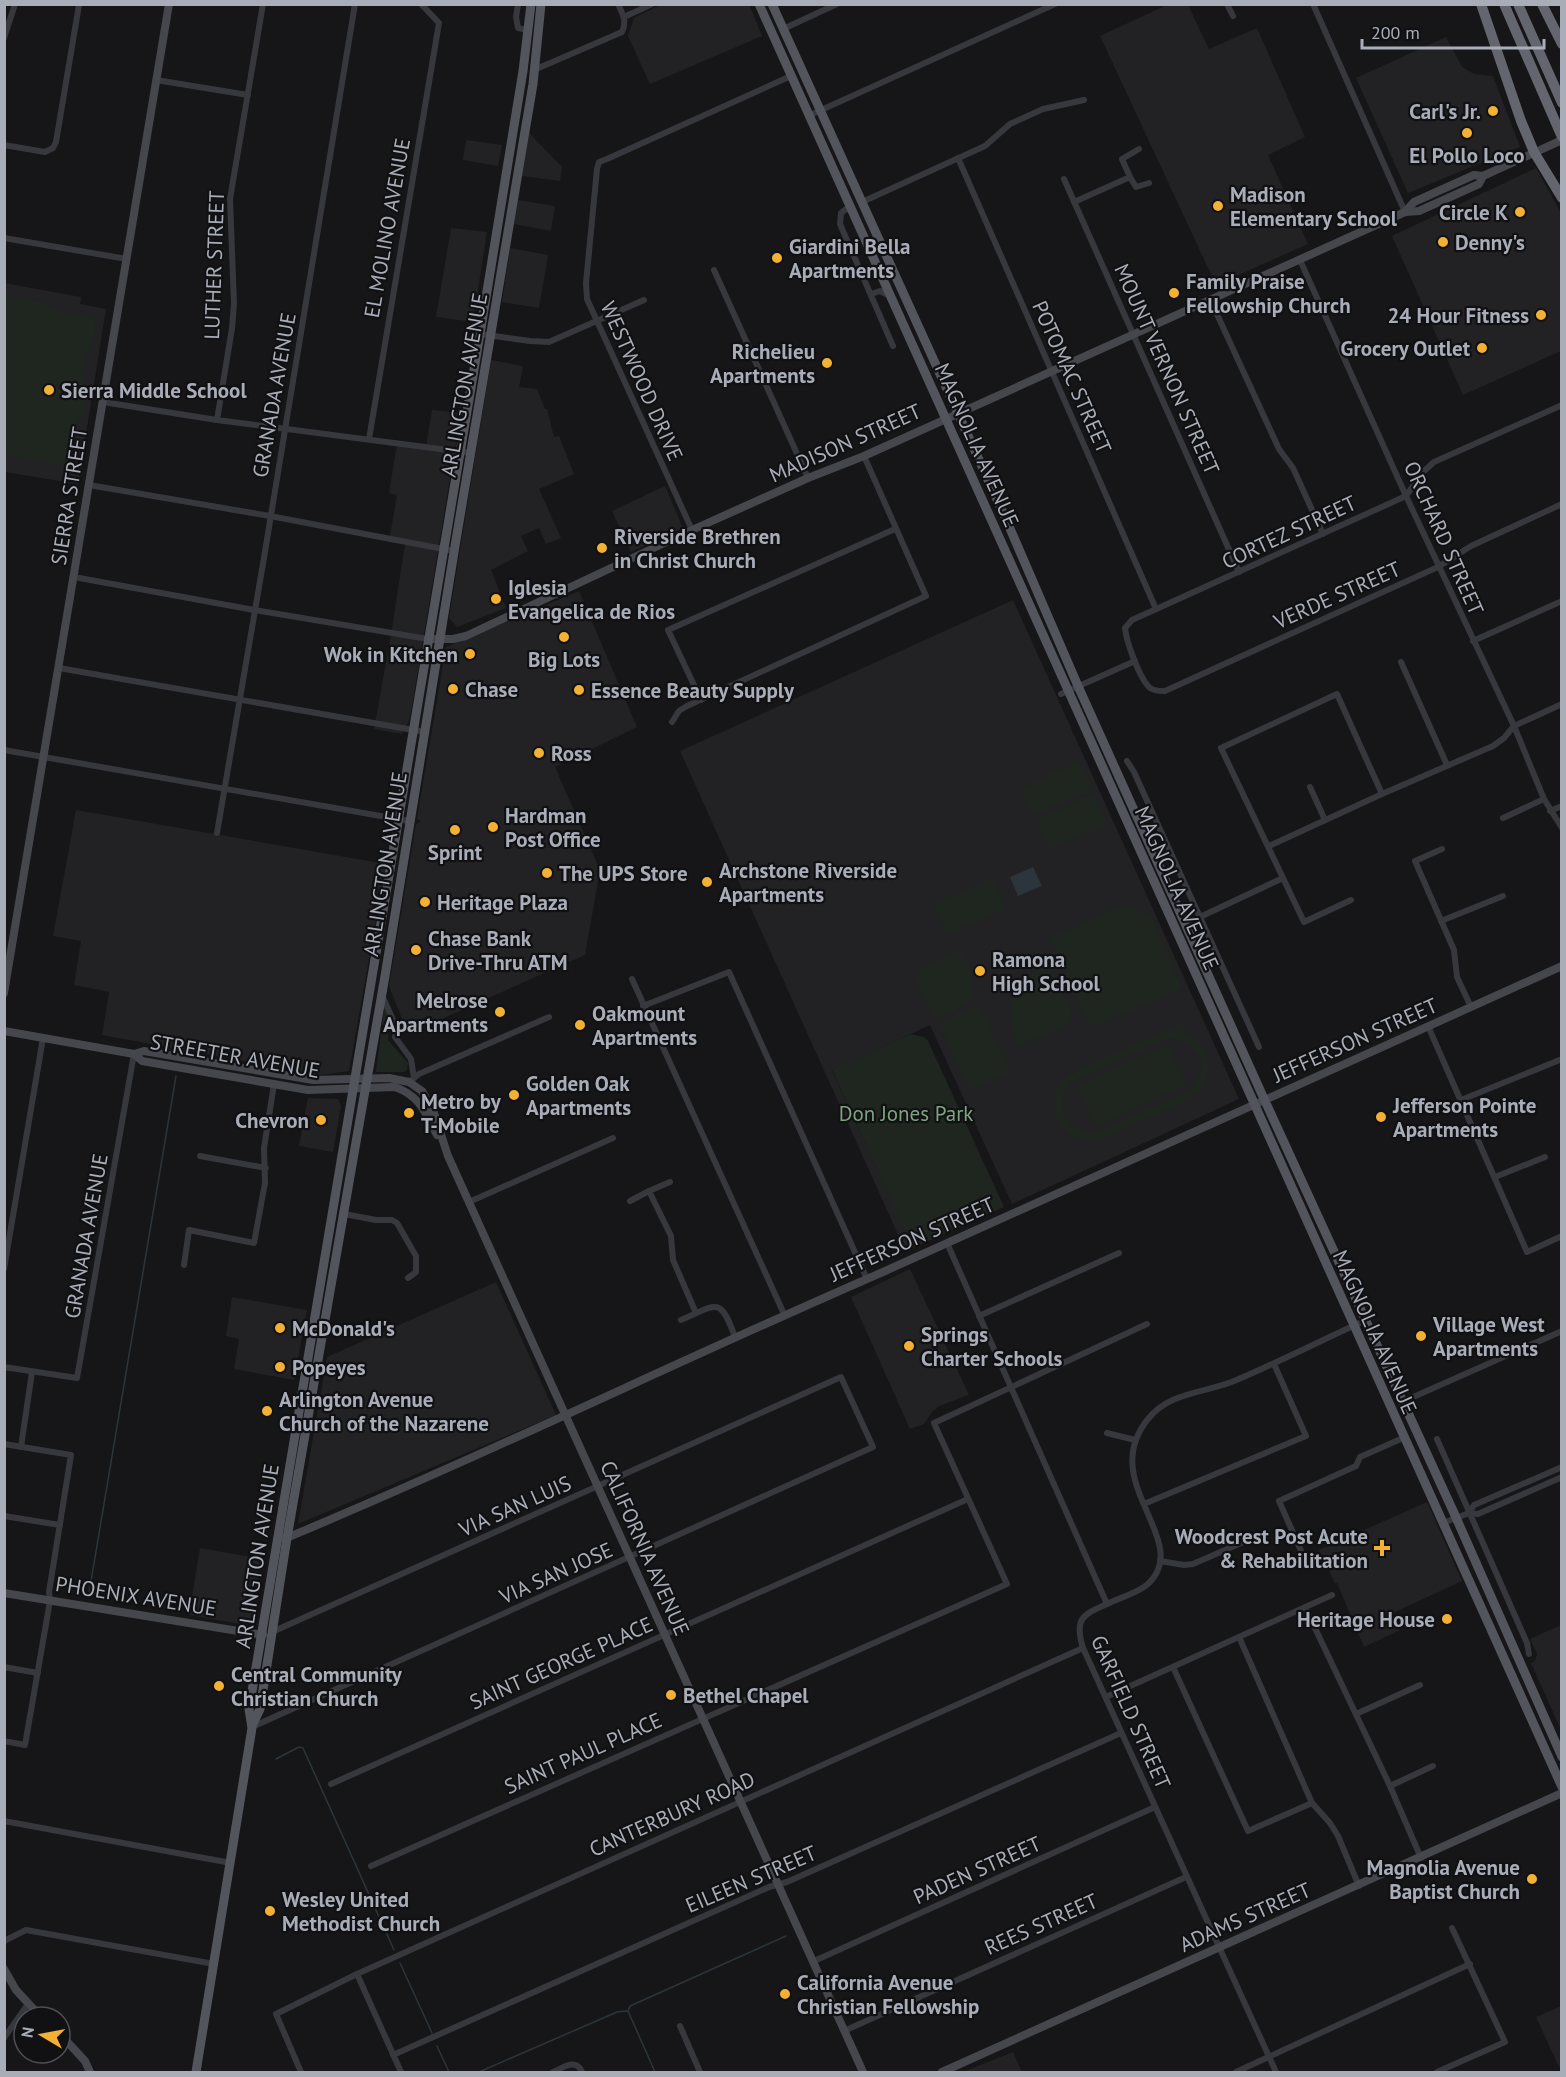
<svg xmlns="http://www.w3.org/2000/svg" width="1566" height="2077" font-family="'PT Sans',sans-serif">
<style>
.built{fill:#222225}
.green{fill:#1e261f;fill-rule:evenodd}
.water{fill:#2c353c}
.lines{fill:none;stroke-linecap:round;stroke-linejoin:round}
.stream{stroke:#2c353c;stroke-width:1.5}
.street{stroke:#37383d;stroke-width:6}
.secondary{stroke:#45474d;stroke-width:8}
.primary{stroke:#53555c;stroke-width:9}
.highway{stroke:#63666e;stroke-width:10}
.poi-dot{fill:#f2b134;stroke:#111113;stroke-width:2}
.labels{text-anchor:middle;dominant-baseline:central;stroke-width:4.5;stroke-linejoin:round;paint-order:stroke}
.poi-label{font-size:21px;font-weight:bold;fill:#a8adb8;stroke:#111113;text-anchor:start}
.street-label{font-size:21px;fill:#a8adb8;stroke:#111113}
.park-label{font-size:21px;fill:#7fa381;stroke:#111113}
</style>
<rect width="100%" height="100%" fill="#161618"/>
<g class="built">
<polygon points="749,4 762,36 650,84 628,36 634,18 660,5"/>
<polygon points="1169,4 1188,5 1209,49 1257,28 1305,137 1268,155 1308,244 1216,285 1100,36"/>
<polygon points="1446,37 1462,67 1474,74 1493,76 1520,147 1408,193 1356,78"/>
<polygon points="529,133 562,167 560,181 522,176"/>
<polygon points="466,140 502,145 498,166 463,160"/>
<polygon points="1536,168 1561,213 1561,351 1463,395 1392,236"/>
<polygon points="518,200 555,206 551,231 514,224"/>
<polygon points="451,228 487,232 473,322 436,317"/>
<polygon points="510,248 548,255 539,308 502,302"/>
<polygon points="4,283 81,297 80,304 106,309 78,484 5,472"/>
<polygon points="491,360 523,366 519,387 537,389 545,409 547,409 554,437 559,436 574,474 539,489 561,538 546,544 539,528 521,536 528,551 491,570 506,608 457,627 449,618"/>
<polygon points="432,410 461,413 410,718 402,734 374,729 391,635 405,544 389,541 397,495 389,493 397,444 426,447"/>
<polygon points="665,486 683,528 631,552 612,511"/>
<polygon points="579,591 637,727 555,767 600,870 585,955 408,1034 389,986 416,824 421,821 417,819 446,647"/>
<polygon points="1013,600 1239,1099 1012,1204 930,1025 832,1071 913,1246 905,1250 680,751"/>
<polygon points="76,810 386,864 349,1071 321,1075 309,1073 102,1035 109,992 74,985 81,941 53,936"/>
<polygon points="308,1098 338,1099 341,1106 333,1152 299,1146"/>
<polygon points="910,1269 969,1395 939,1406 932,1412 924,1424 910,1429 851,1297"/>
<polygon points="496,1282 556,1415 298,1524 327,1357"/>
<polygon points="232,1297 307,1310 294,1380 234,1369 239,1339 226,1336"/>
<polygon points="1427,1502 1462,1581 1393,1613 1400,1630 1364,1647 1337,1583 1335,1583 1319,1550"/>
<polygon points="200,1548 261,1559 251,1624 246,1625 189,1615"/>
<polygon points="1561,1625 1561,1730 1531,1663 1535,1661 1537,1654 1530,1639"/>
<polygon points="1561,2006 1562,2066 1559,2067 1536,2017"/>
<polygon points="1013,2052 1022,2072 963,2072"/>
</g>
<g class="green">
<path d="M4 298C14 301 23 298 33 300 55 306 59 320 86 315L96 321 93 343 83 359 81 372 85 383 84 410 74 429 65 463 60 465 5 455Z"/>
<polygon points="1079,761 1092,790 1034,815 1021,788"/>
<polygon points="1093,794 1107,825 1049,849 1036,820"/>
<polygon points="992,878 1006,909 947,935 933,904"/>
<polygon points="1123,905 1150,915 1182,988 1098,1026 1087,1022 1050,938"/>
<path d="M958 951C975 967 976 982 968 1003L945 1015 933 1018 916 980 922 967Z"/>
<path d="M1050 964 1072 1015 1069 1024 1018 1047C1002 1009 1010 981 1050 964Z"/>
<polygon points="385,1003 395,1027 388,1032 388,1040 408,1063 407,1070 404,1072 376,1072"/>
<polygon points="979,1004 1011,1072 970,1091 939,1023"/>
<path d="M1183 1022 1186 1029 1182 1032C1214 1044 1218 1083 1188 1100L1100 1140C1056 1148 1036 1093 1076 1071ZM1174 1038 1187 1042 1199 1055 1202 1068 1195 1085 1185 1093 1098 1132C1069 1137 1051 1105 1071 1083L1161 1041Z"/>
<polygon points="911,1034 924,1037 928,1041 1004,1207 913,1248 832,1070"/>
<polygon points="1168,1045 1186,1085 1095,1127 1077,1086"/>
</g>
<polygon class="water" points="1033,867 1042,886 1018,896 1010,877"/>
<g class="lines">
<g class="stream">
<polyline points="89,1593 176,1076"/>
<polyline points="276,1759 299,1747 303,1748 394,1950"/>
<polyline points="400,1963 432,2033"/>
<polyline points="437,2046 449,2072"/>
<polyline points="479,2072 617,2012 627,2011"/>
<polyline points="655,2072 628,2011 630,2006 786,1936"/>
</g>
<g class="street">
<polyline points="518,4 516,17 518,28 527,30"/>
<polyline points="1227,4 1233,16"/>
<polyline points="1313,4 1405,212"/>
<polyline points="624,17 652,4"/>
<polyline points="783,29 837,4"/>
<polyline points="4,38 15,4"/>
<path d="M534 70 622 32C627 21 623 15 618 4"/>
<polyline points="156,80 248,95"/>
<polyline points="808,116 1055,4"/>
<polyline points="4,145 45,152 53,148 56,142 79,5 77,4"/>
<polyline points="958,158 1156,609"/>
<polyline points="1130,177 1122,159 1139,149"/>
<polyline points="1064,179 1239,572"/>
<polyline points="862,202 985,146 1010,124 1043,109 1084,100"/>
<polyline points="1074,202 1130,177 1136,187 1149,183"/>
<polyline points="849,207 841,213 840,224 893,346"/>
<polyline points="4,238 127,259"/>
<polyline points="1300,260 1406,496 1514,726 1544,799 1562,828"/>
<polyline points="714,270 808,478"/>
<polyline points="871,294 880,291 890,296"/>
<polyline points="1210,299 1279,449 1293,468 1323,534"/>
<polyline points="480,334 530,341 549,342 644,300"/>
<polyline points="103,402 217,420 471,453"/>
<path d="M1562 405 1434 462 1423 472 1406 496 1132 620 1125 628C1126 641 1139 676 1148 686 1152 691 1159 691 1165 691L1438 567 1471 546 1562 504"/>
<polyline points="217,420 232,328 234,304 230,199 263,4"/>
<polyline points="369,439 439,23 421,4"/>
<polyline points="89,485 270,516 454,551"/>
<polyline points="692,530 587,299 586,283 597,169 599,162 607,159 791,76"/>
<polyline points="74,577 254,610 428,639"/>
<polyline points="1473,641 1562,601"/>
<polyline points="1401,662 1447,765"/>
<polyline points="59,668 425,732"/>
<polyline points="1061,694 1135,661"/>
<polyline points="701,700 668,630 895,529"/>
<polyline points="672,722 679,711 687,706 926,596 864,456"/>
<polyline points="4,750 409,821"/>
<polyline points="1127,761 1134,772 1259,1047"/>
<polyline points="1310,787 1325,820"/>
<polyline points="1550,811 1562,806"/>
<polyline points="1503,818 1544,799"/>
<path d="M217 833C265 557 310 281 355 4"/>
<polyline points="1269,846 1382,794 1493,746 1504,738 1514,726 1562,704"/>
<polyline points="1442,849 1415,861 1454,950 1457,977 1471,1007"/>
<polyline points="1351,900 1304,922 1221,748 1337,694 1382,794"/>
<polyline points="1441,921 1503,896"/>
<polyline points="1185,924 1283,878"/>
<polyline points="632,979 784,1314"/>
<polyline points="382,995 397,1029 395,1037 411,1059 414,1078"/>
<polyline points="643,1006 729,972 867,1279"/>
<polyline points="1428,1026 1527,1252 1562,1236"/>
<polyline points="409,1082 419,1074 549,1017"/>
<polyline points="1461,1100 1562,1059"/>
<polyline points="200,1156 266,1168"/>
<polyline points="1495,1177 1545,1157"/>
<polyline points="649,1191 670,1182"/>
<polyline points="630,1201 649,1191 671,1236 673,1260 696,1313"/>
<polyline points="469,1202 613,1138"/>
<polyline points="344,1214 376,1220 392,1220 397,1223 416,1256 416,1272 408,1278"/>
<path d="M947 1243 1107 1604C1082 1615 1074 1619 1083 1648L1276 2072"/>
<polyline points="184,1265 189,1230 254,1243 265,1183 264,1148 274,1084"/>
<polyline points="4,1269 43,1038"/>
<polyline points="979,1316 1119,1253"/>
<path d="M681 1320C718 1304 720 1296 735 1337"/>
<polyline points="4,1367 77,1378 134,1054"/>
<polyline points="1402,1402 1562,1331"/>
<polyline points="1107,1433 1135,1440"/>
<polyline points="1437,1439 1527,1643 1529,1654"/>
<polyline points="4,1444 71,1455 49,1592 50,1601 25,1745 4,1741"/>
<polyline points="21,1447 32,1372"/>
<polyline points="1144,1504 1306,1436 1274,1364"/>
<polyline points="1469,1513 1474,1505 1562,1467"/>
<polyline points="4,1516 60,1525"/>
<polyline points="1443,1523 1469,1513 1478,1514 1562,1477"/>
<polyline points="1302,1553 1279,1501 1356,1466 1360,1457 1403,1438"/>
<polyline points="1160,1561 1184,1565 1193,1564 1248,1540"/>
<path d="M1107 1604C1119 1598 1138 1593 1148 1584 1194 1540 1096 1483 1148 1419 1169 1392 1205 1393 1234 1381 1279 1362 1322 1340 1366 1320"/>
<polyline points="1305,1607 1390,1786 1421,1858"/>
<polyline points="1239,1637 1312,1803 1330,1823 1338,1836 1359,1886"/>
<polyline points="4,1667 38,1673"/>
<polyline points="1173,1667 1248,1831 1312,1803"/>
<polyline points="1106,1697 1332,1595"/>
<polyline points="1356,1714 1420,1685"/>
<polyline points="252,1727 873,1447 841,1377 272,1632"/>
<polyline points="331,1784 968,1499"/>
<polyline points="1390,1786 1433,1766"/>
<polyline points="4,1821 231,1863"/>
<polyline points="371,1866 1007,1584 934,1423 1147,1324"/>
<polyline points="4,1941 26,1930 214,1964"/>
<polyline points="812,1962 1155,1807"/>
<polyline points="357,1974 401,2072"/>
<polyline points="680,2026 700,2072"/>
<polyline points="844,2031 1186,1877"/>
<polyline points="4,2038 28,2004"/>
<polyline points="393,2055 769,1887 787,1882 1121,1733"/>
<polyline points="301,2072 276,2014 357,1974 1083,1648"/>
<path d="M553 2072C564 2067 576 2058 582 2072"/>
<polyline points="1236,2072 1470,1964"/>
<polyline points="1437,2072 1505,2042 1452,1928"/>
</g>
<g class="secondary">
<polyline points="1405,212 1414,202 1474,175 1483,176 1562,140"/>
<polyline points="428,639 453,639 466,636 692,530 808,478 864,456 1405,212 1419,211 1479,184 1483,176"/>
<polyline points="4,993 169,4"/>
<path d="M4 1031 134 1054 142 1061 308 1090 395 1087C420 1096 425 1112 437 1135"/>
<polyline points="134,1054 144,1051 313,1080 389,1078 409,1082 422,1091 434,1113 448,1156 863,2072"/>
<path d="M284 1539C486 1455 682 1359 883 1272L1562 966"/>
<polyline points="4,1593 263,1635"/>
<polyline points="4,1969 16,1990 41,2017"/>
<polyline points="60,2034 85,2061 90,2072"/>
<polyline points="942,2072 1562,1793"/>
</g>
<g class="primary">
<polyline points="759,4 1562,1787"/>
<polyline points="772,4 1005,517 1078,686 1265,1101 1454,1513 1562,1757"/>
<polyline points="252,1726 260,1709 287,1538 385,976 456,540 533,84 541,4"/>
<polyline points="196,2072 252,1728 249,1709 480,334 523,71 531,4"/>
</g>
<g class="highway">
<polyline points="1481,4 1521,121 1534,152 1562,198"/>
<polyline points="1504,4 1562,137"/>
<polyline points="1518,4 1562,103"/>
<polyline points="1542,4 1562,44"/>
</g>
</g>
<g class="poi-dot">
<circle cx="1493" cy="111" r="6"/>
<circle cx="1467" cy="133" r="6"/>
<circle cx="1218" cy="206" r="6"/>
<circle cx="1520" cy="212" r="6"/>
<circle cx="1443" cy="242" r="6"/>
<circle cx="777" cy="258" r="6"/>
<circle cx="1174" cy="293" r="6"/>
<circle cx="1541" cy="315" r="6"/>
<circle cx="1482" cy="348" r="6"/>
<circle cx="827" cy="363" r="6"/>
<circle cx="49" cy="390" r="6"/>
<circle cx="602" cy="548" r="6"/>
<circle cx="496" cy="599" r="6"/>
<circle cx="564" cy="637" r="6"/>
<circle cx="470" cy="654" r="6"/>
<circle cx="453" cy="689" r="6"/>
<circle cx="579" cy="690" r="6"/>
<circle cx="539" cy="753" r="6"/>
<circle cx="493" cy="827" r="6"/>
<circle cx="455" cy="830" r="6"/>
<circle cx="547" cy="873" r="6"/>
<circle cx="707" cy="882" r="6"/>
<circle cx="425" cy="902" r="6"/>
<circle cx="416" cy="950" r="6"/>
<circle cx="980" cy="971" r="6"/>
<circle cx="500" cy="1012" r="6"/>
<circle cx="580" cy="1025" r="6"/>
<circle cx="514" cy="1095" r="6"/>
<circle cx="409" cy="1113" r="6"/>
<circle cx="1381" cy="1117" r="6"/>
<circle cx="321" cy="1120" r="6"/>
<circle cx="280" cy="1328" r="6"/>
<circle cx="1421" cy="1336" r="6"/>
<circle cx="909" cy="1346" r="6"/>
<circle cx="280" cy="1367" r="6"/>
<circle cx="267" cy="1411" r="6"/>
<path d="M1379 1539h6v6h6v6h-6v6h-6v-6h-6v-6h6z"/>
<circle cx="1447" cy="1619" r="6"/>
<circle cx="219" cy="1686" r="6"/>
<circle cx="671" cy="1695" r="6"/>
<circle cx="1532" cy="1879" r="6"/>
<circle cx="270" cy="1911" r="6"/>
<circle cx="785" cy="1994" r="6"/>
</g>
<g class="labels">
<g class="poi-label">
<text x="1481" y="111" text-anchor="end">Carl's Jr.</text>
<text x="1467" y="155" text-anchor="middle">El Pollo Loco</text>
<text x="1230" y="194">Madison<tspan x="1230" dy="24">Elementary School</tspan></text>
<text x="1508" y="212" text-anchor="end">Circle K</text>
<text x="1455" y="242">Denny's</text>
<text x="789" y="246">Giardini Bella<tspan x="789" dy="24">Apartments</tspan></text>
<text x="1186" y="281">Family Praise<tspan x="1186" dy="24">Fellowship Church</tspan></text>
<text x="1529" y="315" text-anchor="end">24 Hour Fitness</text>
<text x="1470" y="348" text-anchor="end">Grocery Outlet</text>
<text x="815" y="351" text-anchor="end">Richelieu<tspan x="815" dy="24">Apartments</tspan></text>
<text x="61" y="390">Sierra Middle School</text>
<text x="614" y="536">Riverside Brethren<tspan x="614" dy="24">in Christ Church</tspan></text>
<text x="508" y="587">Iglesia<tspan x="508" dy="24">Evangelica de Rios</tspan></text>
<text x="458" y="654" text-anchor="end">Wok in Kitchen</text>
<text x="564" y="659" text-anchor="middle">Big Lots</text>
<text x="465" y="689">Chase</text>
<text x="591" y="690">Essence Beauty Supply</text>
<text x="551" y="753">Ross</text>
<text x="505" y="815">Hardman<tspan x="505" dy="24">Post Office</tspan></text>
<text x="455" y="852" text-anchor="middle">Sprint</text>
<text x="719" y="870">Archstone Riverside<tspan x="719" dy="24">Apartments</tspan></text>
<text x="559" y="873">The UPS Store</text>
<text x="437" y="902">Heritage Plaza</text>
<text x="428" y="938">Chase Bank<tspan x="428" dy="24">Drive-Thru ATM</tspan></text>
<text x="992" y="959">Ramona<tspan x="992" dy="24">High School</tspan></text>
<text x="488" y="1000" text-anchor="end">Melrose<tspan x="488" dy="24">Apartments</tspan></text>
<text x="592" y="1013">Oakmount<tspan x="592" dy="24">Apartments</tspan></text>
<text x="526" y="1083">Golden Oak<tspan x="526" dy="24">Apartments</tspan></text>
<text x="421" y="1101">Metro by<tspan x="421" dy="24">T-Mobile</tspan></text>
<text x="1393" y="1105">Jefferson Pointe<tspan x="1393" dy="24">Apartments</tspan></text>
<text x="309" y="1120" text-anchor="end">Chevron</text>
<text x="1433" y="1324">Village West<tspan x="1433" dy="24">Apartments</tspan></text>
<text x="292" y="1328">McDonald's</text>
<text x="921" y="1334">Springs<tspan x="921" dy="24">Charter Schools</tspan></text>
<text x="292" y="1367">Popeyes</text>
<text x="279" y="1399">Arlington Avenue<tspan x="279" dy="24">Church of the Nazarene</tspan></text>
<text x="1368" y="1536" text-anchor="end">Woodcrest Post Acute<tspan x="1368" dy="24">&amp; Rehabilitation</tspan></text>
<text x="1435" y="1619" text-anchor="end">Heritage House</text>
<text x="231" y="1674">Central Community<tspan x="231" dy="24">Christian Church</tspan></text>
<text x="683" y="1695">Bethel Chapel</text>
<text x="1520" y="1867" text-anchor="end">Magnolia Avenue<tspan x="1520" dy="24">Baptist Church</tspan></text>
<text x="282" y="1899">Wesley United<tspan x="282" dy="24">Methodist Church</tspan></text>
<text x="797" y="1982">California Avenue<tspan x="797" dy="24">Christian Fellowship</tspan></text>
</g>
<g class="street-label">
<text transform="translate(387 228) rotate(-80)">EL MOLINO AVENUE</text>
<text transform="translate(214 265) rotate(-88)">LUTHER STREET</text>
<text transform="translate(1167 369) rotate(66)">MOUNT VERNON STREET</text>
<text transform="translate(1072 377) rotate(66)">POTOMAC STREET</text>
<text transform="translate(642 381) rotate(66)">WESTWOOD DRIVE</text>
<text transform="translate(464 385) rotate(-80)">ARLINGTON AVENUE</text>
<text transform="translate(274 395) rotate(-80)">GRANADA AVENUE</text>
<text transform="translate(845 443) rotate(-24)">MADISON STREET</text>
<text transform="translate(977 445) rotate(66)">MAGNOLIA AVENUE</text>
<text transform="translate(69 496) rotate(-81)">SIERRA STREET</text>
<text transform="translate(1289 532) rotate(-25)">CORTEZ STREET</text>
<text transform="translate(1444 538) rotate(66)">ORCHARD STREET</text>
<text transform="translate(1337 595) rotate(-24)">VERDE STREET</text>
<text transform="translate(385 864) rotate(-81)">ARLINGTON AVENUE</text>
<text transform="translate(1177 888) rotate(66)">MAGNOLIA AVENUE</text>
<text transform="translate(1355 1040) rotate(-24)">JEFFERSON STREET</text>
<text transform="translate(235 1056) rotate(10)">STREETER AVENUE</text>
<text transform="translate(86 1236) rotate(-80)">GRANADA AVENUE</text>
<text transform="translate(912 1239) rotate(-24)">JEFFERSON STREET</text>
<text transform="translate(1375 1332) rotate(66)">MAGNOLIA AVENUE</text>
<text transform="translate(515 1506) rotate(-24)">VIA SAN LUIS</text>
<text transform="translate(645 1548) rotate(66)">CALIFORNIA AVENUE</text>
<text transform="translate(257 1556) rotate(-81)">ARLINGTON AVENUE</text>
<text transform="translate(556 1573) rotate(-24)">VIA SAN JOSE</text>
<text transform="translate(136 1596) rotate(9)">PHOENIX AVENUE</text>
<text transform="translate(561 1663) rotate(-24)">SAINT GEORGE PLACE</text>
<text transform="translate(1131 1712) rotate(66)">GARFIELD STREET</text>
<text transform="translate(583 1753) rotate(-24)">SAINT PAUL PLACE</text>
<text transform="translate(672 1814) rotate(-24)">CANTERBURY ROAD</text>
<text transform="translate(977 1870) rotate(-24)">PADEN STREET</text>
<text transform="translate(751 1879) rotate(-23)">EILEEN STREET</text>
<text transform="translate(1245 1917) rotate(-24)">ADAMS STREET</text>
<text transform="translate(1041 1924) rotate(-24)">REES STREET</text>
</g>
<g class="park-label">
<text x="906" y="1113">Don Jones Park</text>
</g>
</g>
<rect width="1566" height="2077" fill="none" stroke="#a8adb8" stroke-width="12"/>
<g transform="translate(42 2035) rotate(280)"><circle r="28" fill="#111113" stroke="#4d4f55" stroke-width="1.5"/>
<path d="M0-4.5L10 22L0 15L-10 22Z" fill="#f2b134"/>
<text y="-9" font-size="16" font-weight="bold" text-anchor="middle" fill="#a8adb8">N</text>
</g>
<path d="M1362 39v9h182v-9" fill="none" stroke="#a8adb8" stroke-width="3"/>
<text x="1371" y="39" font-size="18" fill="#a8adb8" stroke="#111113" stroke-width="4.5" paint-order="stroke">200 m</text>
</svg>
